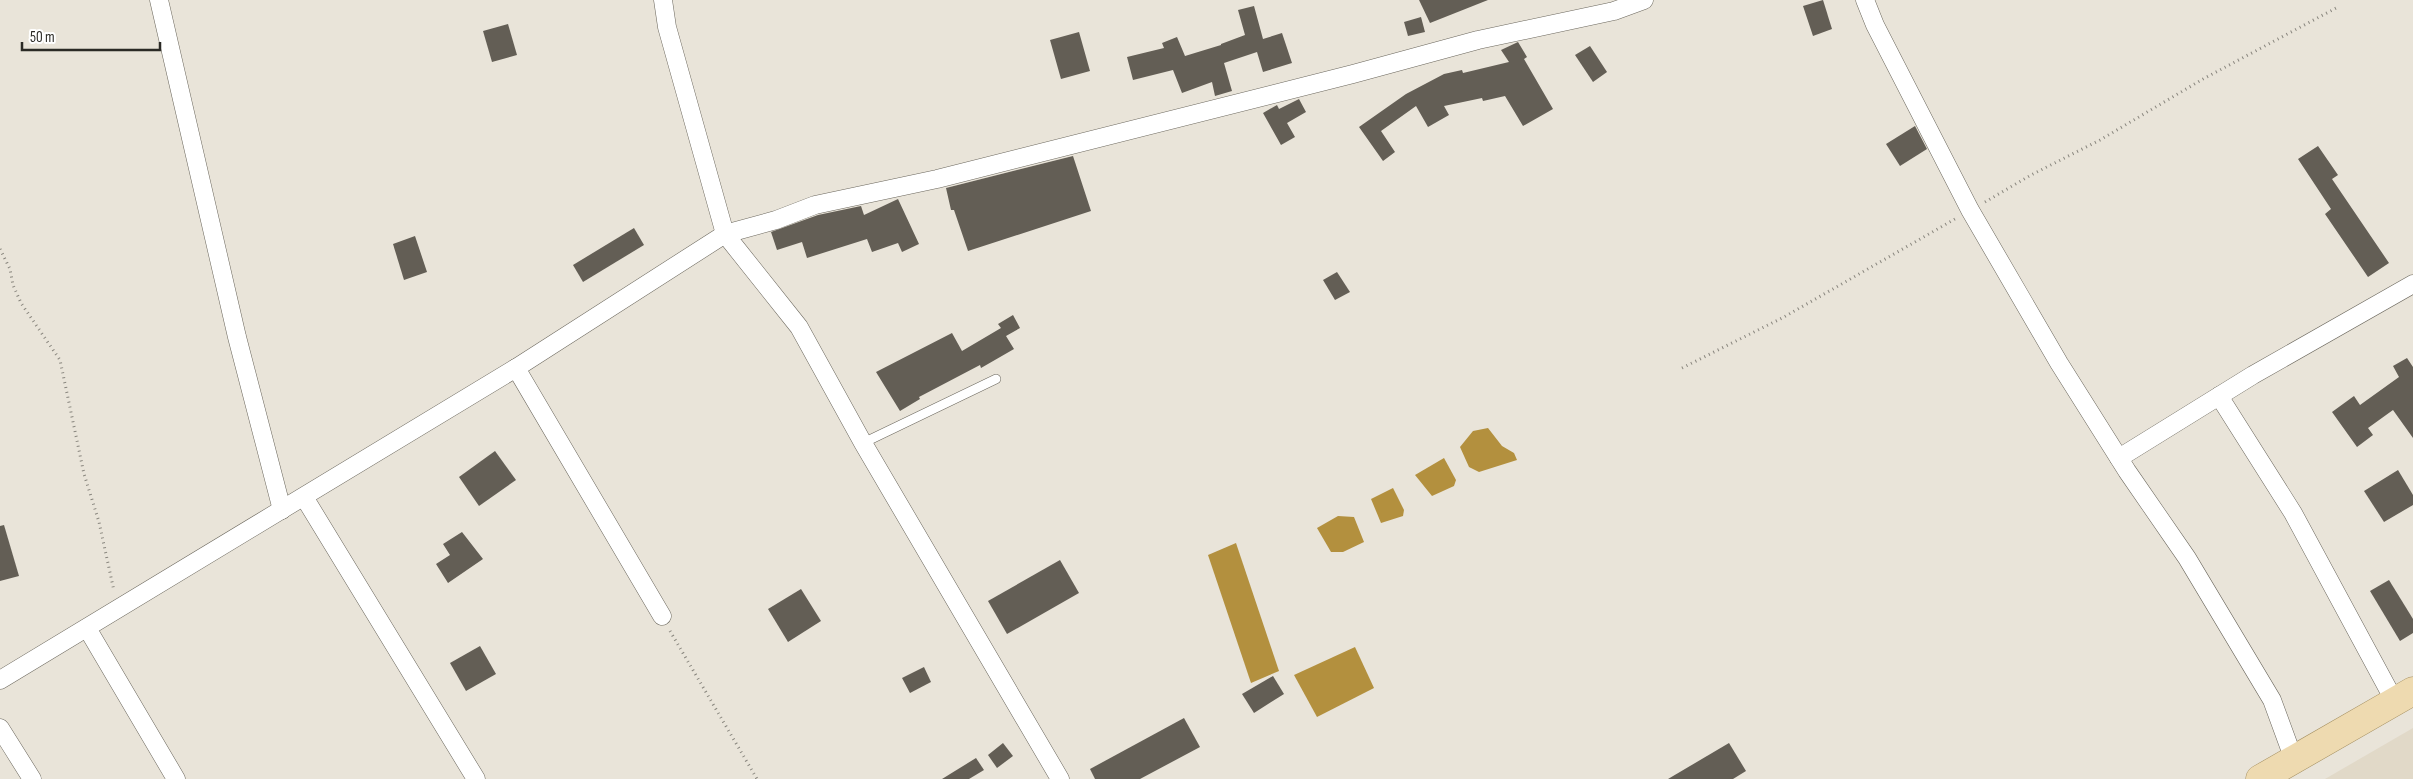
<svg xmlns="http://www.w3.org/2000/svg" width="2413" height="779" font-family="'Sofia Sans Condensed',sans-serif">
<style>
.built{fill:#e1d9c8}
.water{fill:#b3903e}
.building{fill:#635e55}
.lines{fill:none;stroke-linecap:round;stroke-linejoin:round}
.lane-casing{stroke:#6b675d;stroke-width:10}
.street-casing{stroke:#6b675d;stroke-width:19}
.primary-casing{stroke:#a28d5e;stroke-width:29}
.path{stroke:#89867e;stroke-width:3;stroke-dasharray:1 4;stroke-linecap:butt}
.lane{stroke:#fff;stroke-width:9}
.street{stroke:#fff;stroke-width:18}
.primary{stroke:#eedab0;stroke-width:28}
</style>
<rect width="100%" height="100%" fill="#e9e4d9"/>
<polygon class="built" points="2413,728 2413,779 2325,779"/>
<g class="water">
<polygon points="1488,428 1502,446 1514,453 1517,460 1479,472 1469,467 1460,447 1473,431"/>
<polygon points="1444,458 1456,480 1454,486 1432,496 1415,475"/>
<polygon points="1393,488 1404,510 1403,516 1381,523 1371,499"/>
<polygon points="1338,516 1354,517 1364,542 1343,552 1331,552 1317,528"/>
<polygon points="1236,543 1279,671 1251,683 1208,555"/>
<polygon points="1355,647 1374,688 1317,717 1294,675"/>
</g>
<g class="building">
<polygon points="1419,0 1488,0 1430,23"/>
<polygon points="1823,0 1832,29 1813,36 1803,6"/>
<polygon points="1254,6 1263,39 1282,33 1292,63 1263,72 1257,52 1224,63 1232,91 1215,96 1212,82 1182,93 1173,70 1133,80 1127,57 1164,48 1162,43 1177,37 1185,56 1221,45 1221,44 1245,35 1238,10"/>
<polygon points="1421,17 1425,32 1408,36 1404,22"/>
<polygon points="508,24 517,55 492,62 483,31"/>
<polygon points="1079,32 1090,71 1061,79 1050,40"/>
<polygon points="1518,42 1527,57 1524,59 1553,109 1523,126 1505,96 1483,101 1482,98 1444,106 1449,115 1428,127 1416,106 1381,131 1395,152 1383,161 1359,127 1406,94 1444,74 1462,70 1463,73 1509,62 1501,50"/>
<polygon points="1590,46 1607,72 1593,82 1575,55"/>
<polygon points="1299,99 1306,112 1287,123 1295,137 1281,145 1263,113 1277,105 1279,109"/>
<polygon points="1915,126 1927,149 1900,166 1886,144"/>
<polygon points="2318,146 2338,175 2332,179 2389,263 2368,277 2325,214 2331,209 2298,159"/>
<polygon points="1073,156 1091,211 968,251 954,210 951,210 946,188"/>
<polygon points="898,199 919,244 902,252 898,243 872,252 867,239 807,258 802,242 777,250 771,232 818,215 861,206 864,215"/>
<polygon points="634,228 644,245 583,282 573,265"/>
<polygon points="415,236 427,272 404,280 393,244"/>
<polygon points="1337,272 1350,292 1335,300 1323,280"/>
<polygon points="1013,315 1020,328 1006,336 1014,349 981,368 980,365 919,397 920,399 900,411 876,372 952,333 962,351 1001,328 998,324"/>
<polygon points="2407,358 2413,367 2413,438 2393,410 2368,428 2373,435 2357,447 2332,412 2354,396 2360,405 2399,377 2393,366"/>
<polygon points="495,451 516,480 479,506 459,477"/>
<polygon points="2398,470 2413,495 2413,505 2384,522 2364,491"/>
<polygon points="4,525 19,576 0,581 0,526"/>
<polygon points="462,532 483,559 448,583 436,564 450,555 443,544"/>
<polygon points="1060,560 1079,593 1007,634 988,601"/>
<polygon points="2389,580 2413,619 2413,633 2400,641 2370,591"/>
<polygon points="801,589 821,621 788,642 768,609"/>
<polygon points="480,646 496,674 466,691 450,663"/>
<polygon points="924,667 931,682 910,693 902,678"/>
<polygon points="1273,676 1284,694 1254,713 1242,694"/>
<polygon points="1184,718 1200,747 1140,779 1095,779 1090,769"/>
<polygon points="1003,743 1013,756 997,768 988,755"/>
<polygon points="1729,743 1746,771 1733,779 1668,779"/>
<polygon points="976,758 984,770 969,779 942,779"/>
</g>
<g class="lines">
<defs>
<polyline id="lane" points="863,443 996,379"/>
<g id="street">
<polyline points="159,0 237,337 282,510"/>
<polyline points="663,0 667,27 725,234 799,327 863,443 1060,779"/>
<polyline points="1865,0 1875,25 1970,210 2059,363 2127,471 2187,558 2272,700 2294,760"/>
<polyline points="516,368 662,616"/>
<polyline points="2219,396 2293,513 2395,702"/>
<polyline points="2119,458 2253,375 2413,284"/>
<polyline points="304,497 476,779"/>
<polyline points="87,628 176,779"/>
<polyline points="0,680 516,368 725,234 776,220 815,205 937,179 1353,74 1478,40 1614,11 1644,0"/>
<polyline points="0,728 32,779"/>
</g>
<polyline id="primary" points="2260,779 2413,691"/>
</defs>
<use href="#lane" class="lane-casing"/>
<use href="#street" class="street-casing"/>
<use href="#primary" class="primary-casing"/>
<g class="path">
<polyline points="1985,202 2031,175 2100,140 2203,79 2338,7"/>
<polyline points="0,249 10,269 13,285 21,303 60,360 84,474 99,522 114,591"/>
<polyline points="1682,368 1784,317 1955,219"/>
<polyline points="670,631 757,779"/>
</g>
<use href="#lane" class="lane"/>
<use href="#street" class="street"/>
<use href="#primary" class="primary"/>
</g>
<path d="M22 42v8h138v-8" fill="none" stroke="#2b2a25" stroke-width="2.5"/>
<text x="30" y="42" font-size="15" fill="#2b2a25" stroke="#ffffff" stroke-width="4" paint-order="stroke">50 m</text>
</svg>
